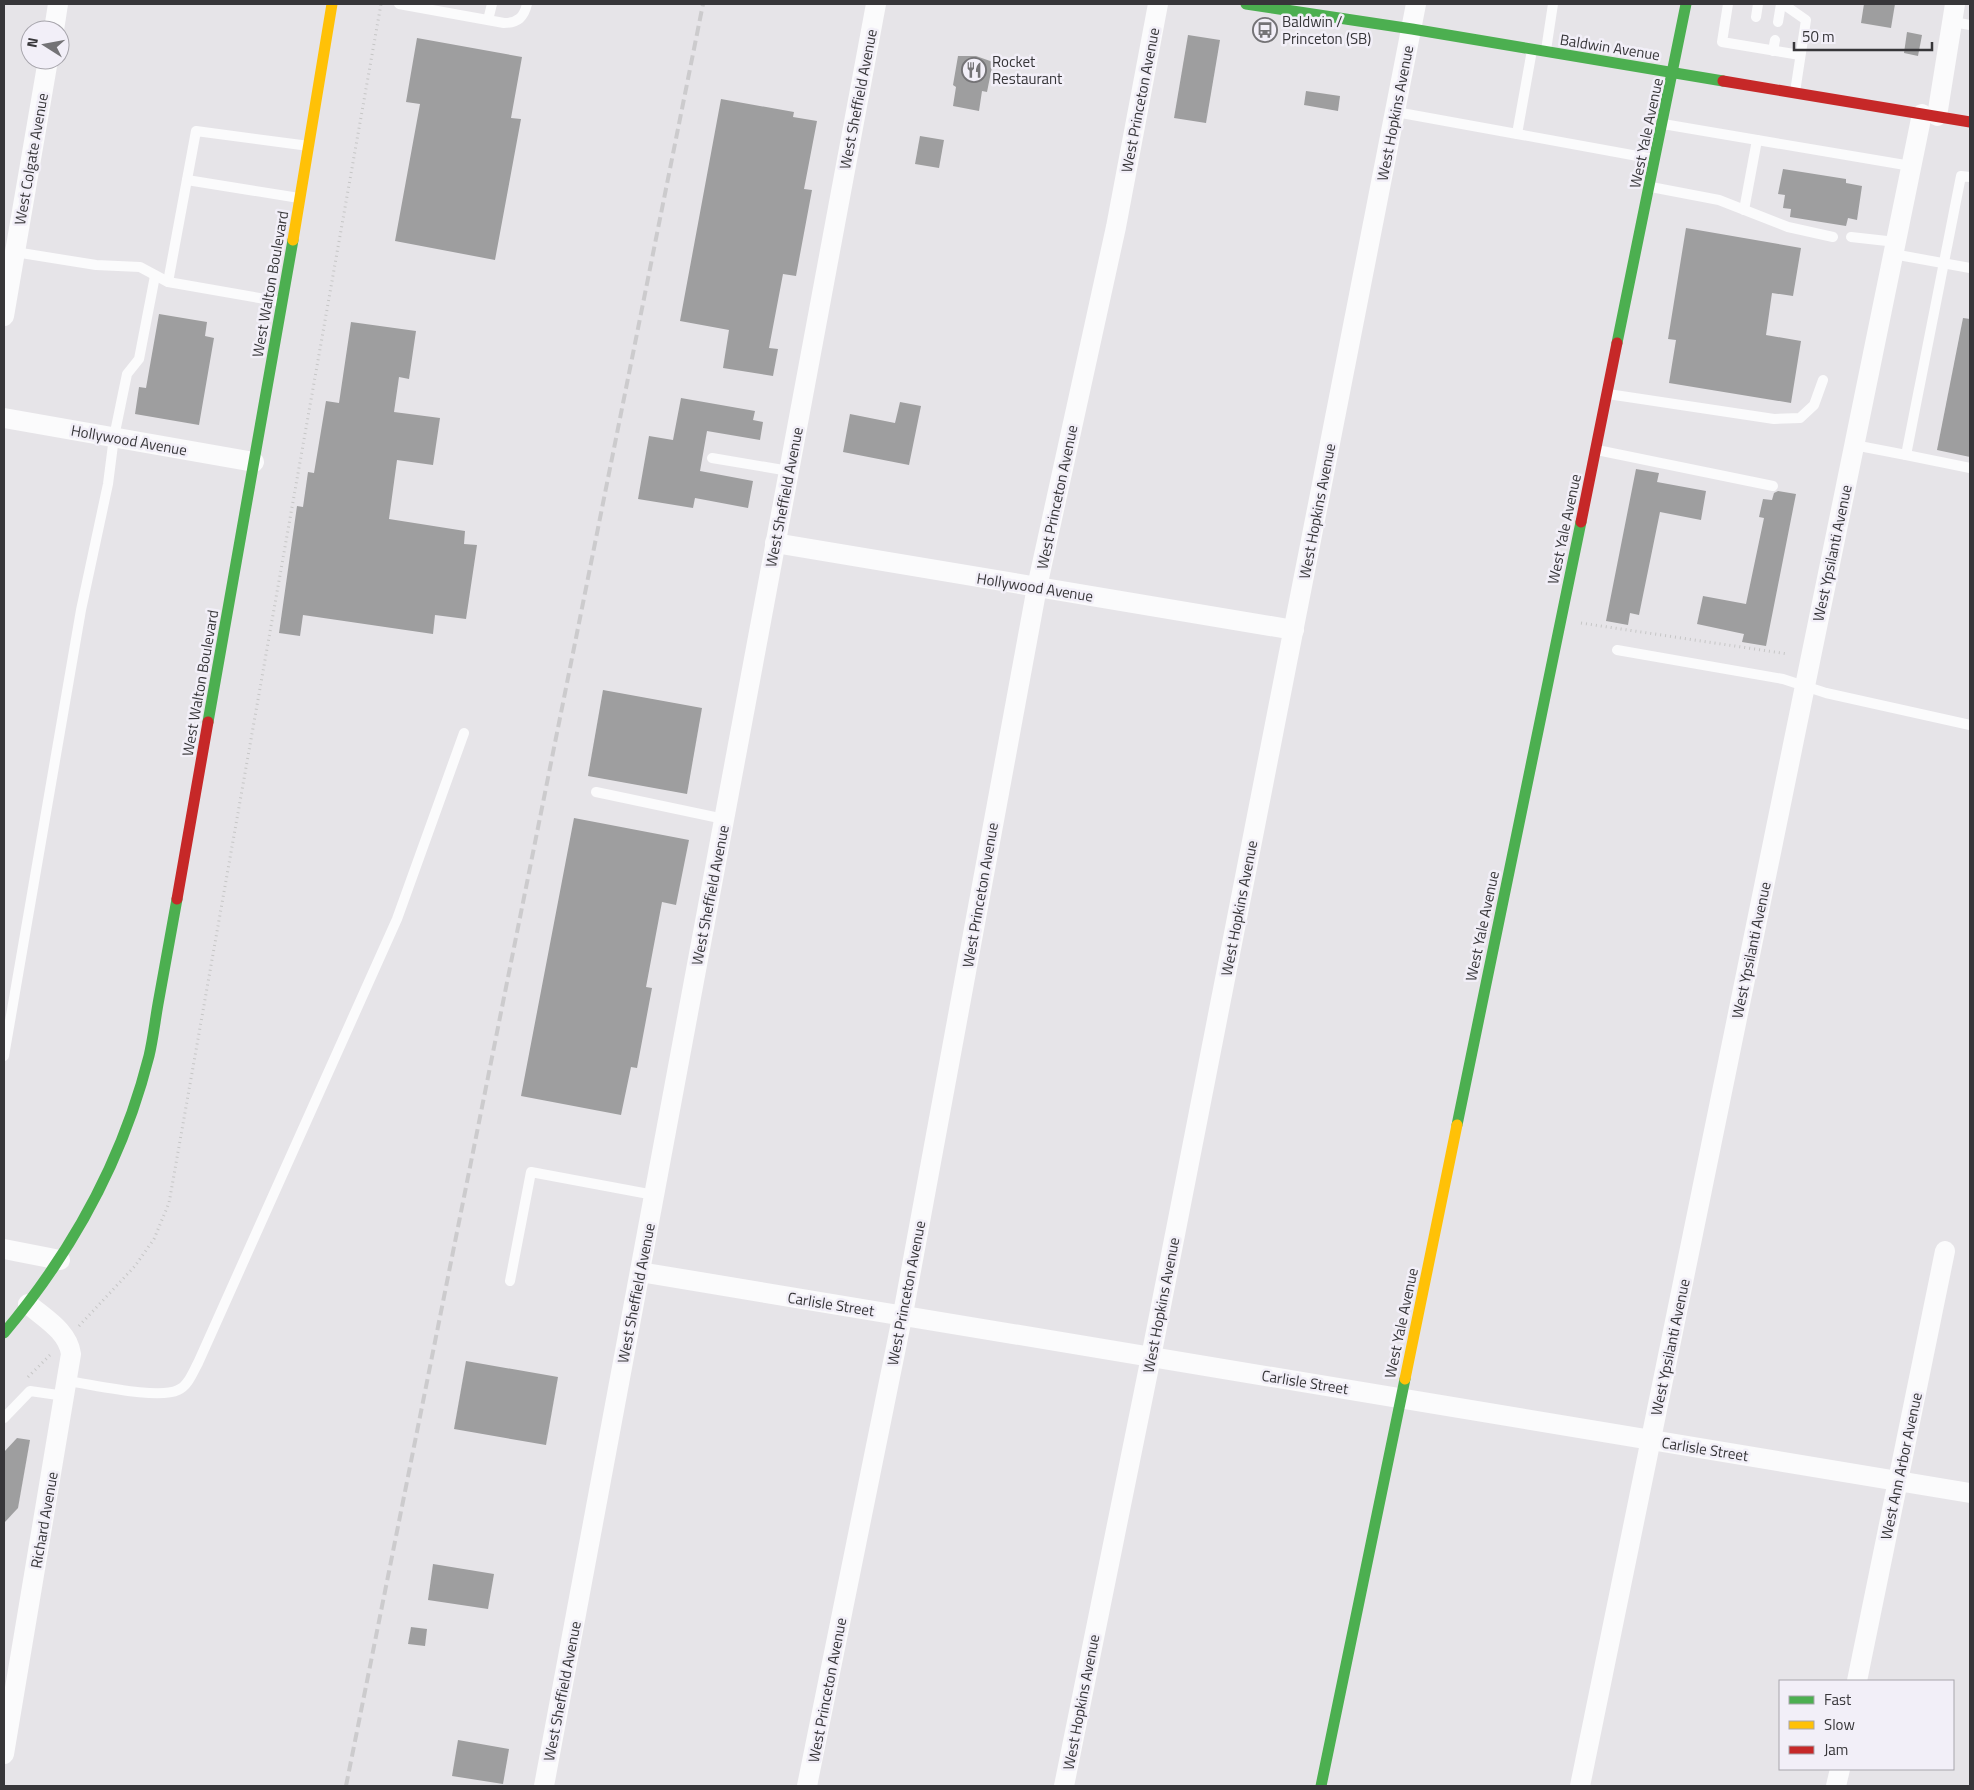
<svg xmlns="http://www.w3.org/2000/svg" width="1974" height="1790" font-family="'Titillium Web',sans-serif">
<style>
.building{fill:#9e9e9f}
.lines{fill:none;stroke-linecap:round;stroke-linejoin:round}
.path{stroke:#c6c6c6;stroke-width:3;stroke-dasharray:1 4;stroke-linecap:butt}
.lane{stroke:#fbfbfc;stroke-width:10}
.street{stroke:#fbfbfc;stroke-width:20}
.fast{stroke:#4caf50;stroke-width:11}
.slow{stroke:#ffc107;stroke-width:11}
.jam{stroke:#c62828;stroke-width:11}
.rail{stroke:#cccbcd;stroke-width:4;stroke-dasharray:10 5;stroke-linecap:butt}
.labels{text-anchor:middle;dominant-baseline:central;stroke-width:5;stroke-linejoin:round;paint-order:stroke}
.poi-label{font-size:15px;fill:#373639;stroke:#f2eff8;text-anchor:start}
.street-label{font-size:15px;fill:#373639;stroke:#f2eff8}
</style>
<rect width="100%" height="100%" fill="#e6e4e8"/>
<g class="building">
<polygon points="1864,4 1895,4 1891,28 1861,23"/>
<polygon points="1907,32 1922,35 1918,56 1904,53"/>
<polygon points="1188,35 1220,40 1206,123 1174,118"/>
<polygon points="417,38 522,57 511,118 521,119 495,260 395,241 420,104 406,102"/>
<polygon points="958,56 976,56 993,62 987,92 982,91 979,111 953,106 956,87 953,85"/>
<polygon points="1306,91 1340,96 1338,111 1304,105"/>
<polygon points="721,99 794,112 793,117 817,121 804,189 812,190 796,276 783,274 769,348 778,349 773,376 723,368 729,330 680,321"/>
<polygon points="920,136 944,140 939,168 915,164"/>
<polygon points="1783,169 1846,179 1846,183 1862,186 1857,220 1848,218 1846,226 1790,217 1791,209 1783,208 1785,195 1778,194"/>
<polygon points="1686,228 1801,248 1793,296 1772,293 1766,335 1801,341 1791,403 1669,383 1676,340 1668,339"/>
<polygon points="159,314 207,322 205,336 214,338 199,425 135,414 139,387 146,388"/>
<polygon points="1963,318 1970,319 1970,457 1937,450"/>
<polygon points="351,322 416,331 409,379 399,377 394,412 440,418 433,465 397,460 389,519 465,531 464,544 477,545 466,619 435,615 433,634 303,615 300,636 279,633 297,506 303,507 308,472 314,473 326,401 339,403"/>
<polygon points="681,398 755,411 753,420 763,422 760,440 707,431 700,471 753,481 748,508 695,498 693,508 638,499 649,436 673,440"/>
<polygon points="900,402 921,406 909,465 843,452 850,414 895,423"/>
<polygon points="1636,469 1659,473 1657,482 1706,491 1701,520 1660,512 1639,615 1630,613 1628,625 1606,621"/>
<polygon points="1778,491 1796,494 1766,646 1742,642 1744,634 1697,624 1703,596 1746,604 1764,518 1759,517 1763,499 1772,500 1774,493"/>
<polygon points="603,690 702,708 687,794 588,776"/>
<polygon points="574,818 689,840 676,905 662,902 646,987 652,988 637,1068 631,1067 621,1115 521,1096"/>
<polygon points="466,1361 558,1377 546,1445 454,1429"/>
<polygon points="17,1438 30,1440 18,1508 4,1523 4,1452"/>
<polygon points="433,1564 494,1574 488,1609 428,1600"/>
<polygon points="411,1627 427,1629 425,1646 408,1644"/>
<polygon points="458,1740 509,1749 503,1784 452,1776"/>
</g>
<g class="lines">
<g class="path">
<polyline points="1581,623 1788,654"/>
<polyline points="79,1326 135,1266 154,1239 169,1203 381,4"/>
<polyline points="28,1377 52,1353"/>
</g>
<g class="lane">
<path d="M399 4 504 23C518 23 524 17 527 4"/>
<polyline points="1728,4 1722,42 1800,55"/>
<polyline points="1783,4 1806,20 1795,92"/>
<polyline points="1756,17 1758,4"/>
<polyline points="488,20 492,4"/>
<polyline points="1778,22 1781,4"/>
<polyline points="1953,22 1970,25"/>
<polyline points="1532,50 1517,134 1654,159"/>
<polyline points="1546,50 1553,4"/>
<polyline points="1773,51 1775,40"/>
<polyline points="1396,112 1517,134"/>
<polyline points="1663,124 1911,166"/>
<polyline points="187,180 299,198"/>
<polyline points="1651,187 1719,200 1788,227 1833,237"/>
<polyline points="1744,210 1757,140"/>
<polyline points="1851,237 1896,242"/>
<polyline points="15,252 96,265 140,267 168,282"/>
<polyline points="1893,254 1970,268"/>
<polyline points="282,302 168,282 196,131 309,146"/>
<polyline points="1608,394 1774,419 1800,418 1814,405 1823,380"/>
<polyline points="1854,445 1906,455 1961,176 1970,177"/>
<polyline points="1597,450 1773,486"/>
<polyline points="1906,455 1970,468"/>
<polyline points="712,458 789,471"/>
<polyline points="1617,650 1783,679 1826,693 1970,725"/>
<polyline points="596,792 724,819"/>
<polyline points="4,1056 81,610 108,484 114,437 127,374 139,359 155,276"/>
<polyline points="510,1281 531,1172 654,1195"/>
<path d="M67 1381C91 1384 158 1400 178 1390 188 1386 193 1372 198 1363L397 919 464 733"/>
<polyline points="4,1418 30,1391 65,1396"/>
</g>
<g class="street">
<polyline points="54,30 58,4"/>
<polyline points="1937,116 1955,4"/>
<polyline points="4,316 48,60"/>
<polyline points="4,418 254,462"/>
<polyline points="775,543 1294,630"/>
<polyline points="4,1249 60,1260"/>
<polyline points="640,1272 1970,1493"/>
<polyline points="1857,1681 1945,1251"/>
<path d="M4 1754 71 1354C68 1331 44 1318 28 1304"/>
<polyline points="544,1786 876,4"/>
<polyline points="807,1786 905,1303 1037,587 1116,227 1158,4"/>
<polyline points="1064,1786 1151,1357 1416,4"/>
<polyline points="1580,1786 1922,114"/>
<polyline points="1836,1786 1840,1769"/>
</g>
<g class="fast">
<polyline points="1246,4 1412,29 1723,81"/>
<polyline points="1617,343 1686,4"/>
<polyline points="208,722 293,240"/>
<polyline points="1457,1125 1581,522"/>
<path d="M4 1333C72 1252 123 1159 149 1056 153 1039 155 1021 158 1004 164 969 171 934 177 899"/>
<polyline points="1321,1786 1405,1379"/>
</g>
<g class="slow">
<polyline points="293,240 332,4"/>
<polyline points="1405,1379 1457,1125"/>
</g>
<g class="jam">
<polyline points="1723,81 1970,122"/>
<polyline points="1581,522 1617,343"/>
<polyline points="177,899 208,722"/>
</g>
<polyline class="rail" points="346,1786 703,4"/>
</g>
<defs>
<symbol id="bus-ring" viewBox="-11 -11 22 22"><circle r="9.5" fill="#f2eff8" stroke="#747376" stroke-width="1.5"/><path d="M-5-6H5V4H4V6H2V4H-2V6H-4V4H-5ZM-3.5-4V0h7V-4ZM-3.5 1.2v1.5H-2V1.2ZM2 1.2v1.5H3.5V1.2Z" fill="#747376"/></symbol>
<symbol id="restaurant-ring" viewBox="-11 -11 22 22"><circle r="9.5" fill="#f2eff8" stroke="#747376" stroke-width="1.5"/><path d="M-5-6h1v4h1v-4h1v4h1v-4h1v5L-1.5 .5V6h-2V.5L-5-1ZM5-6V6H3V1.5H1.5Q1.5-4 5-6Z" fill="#747376"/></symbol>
</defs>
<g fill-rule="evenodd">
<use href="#bus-ring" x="1251" y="16" width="28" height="28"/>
<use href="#restaurant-ring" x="960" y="56" width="28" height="28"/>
</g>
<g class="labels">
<g class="poi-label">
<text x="1282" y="21">Baldwin /<tspan x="1282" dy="17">Princeton (SB)</tspan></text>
<text x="992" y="61">Rocket<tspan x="992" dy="17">Restaurant</tspan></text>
</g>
<g class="street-label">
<text transform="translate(1610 47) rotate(9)">Baldwin Avenue</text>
<text transform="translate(858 99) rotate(-79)">West Sheffield Avenue</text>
<text transform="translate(1140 100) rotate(-79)">West Princeton Avenue</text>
<text transform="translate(1395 113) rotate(-79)">West Hopkins Avenue</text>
<text transform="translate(1646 133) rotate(-78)">West Yale Avenue</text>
<text transform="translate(31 159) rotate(-80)">West Colgate Avenue</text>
<text transform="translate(270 284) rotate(-80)">West Walton Boulevard</text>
<text transform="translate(129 440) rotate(10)">Hollywood Avenue</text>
<text transform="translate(784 497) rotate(-79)">West Sheffield Avenue</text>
<text transform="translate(1057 497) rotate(-78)">West Princeton Avenue</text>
<text transform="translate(1317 511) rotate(-79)">West Hopkins Avenue</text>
<text transform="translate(1564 529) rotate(-78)">West Yale Avenue</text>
<text transform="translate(1832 553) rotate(-78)">West Ypsilanti Avenue</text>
<text transform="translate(1035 587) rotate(9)">Hollywood Avenue</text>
<text transform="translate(200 683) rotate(-80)">West Walton Boulevard</text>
<text transform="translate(710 895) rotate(-79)">West Sheffield Avenue</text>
<text transform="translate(980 895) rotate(-80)">West Princeton Avenue</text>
<text transform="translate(1239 908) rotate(-79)">West Hopkins Avenue</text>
<text transform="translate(1482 926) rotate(-78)">West Yale Avenue</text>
<text transform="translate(1751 950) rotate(-78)">West Ypsilanti Avenue</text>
<text transform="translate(636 1293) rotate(-79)">West Sheffield Avenue</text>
<text transform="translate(906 1293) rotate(-79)">West Princeton Avenue</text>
<text transform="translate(831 1304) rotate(9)">Carlisle Street</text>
<text transform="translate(1161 1305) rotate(-79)">West Hopkins Avenue</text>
<text transform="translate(1401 1323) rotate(-78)">West Yale Avenue</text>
<text transform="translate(1670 1347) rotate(-78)">West Ypsilanti Avenue</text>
<text transform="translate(1305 1382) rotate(9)">Carlisle Street</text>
<text transform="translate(1705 1449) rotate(9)">Carlisle Street</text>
<text transform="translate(1901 1466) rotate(-78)">West Ann Arbor Avenue</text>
<text transform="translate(44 1520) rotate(-80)">Richard Avenue</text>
<text transform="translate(827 1690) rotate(-79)">West Princeton Avenue</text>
<text transform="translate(562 1691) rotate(-79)">West Sheffield Avenue</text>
<text transform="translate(1081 1702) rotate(-79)">West Hopkins Avenue</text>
</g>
</g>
<rect width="1974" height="1790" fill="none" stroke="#373639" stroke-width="10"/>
<rect x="1779" y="1680" width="175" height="90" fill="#f2eff8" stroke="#a7a5ac"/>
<rect x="1789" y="1696" width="25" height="8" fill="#4caf50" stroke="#a7a5ac"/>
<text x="1824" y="1705" font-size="15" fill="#373639">Fast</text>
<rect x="1789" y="1721" width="25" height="8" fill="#ffc107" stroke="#a7a5ac"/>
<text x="1824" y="1730" font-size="15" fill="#373639">Slow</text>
<rect x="1789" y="1746" width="25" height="8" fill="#c62828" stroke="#a7a5ac"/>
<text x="1824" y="1755" font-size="15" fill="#373639">Jam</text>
<g transform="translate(45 45) rotate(281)"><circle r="24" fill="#f2eff8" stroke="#a7a5ac"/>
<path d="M0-4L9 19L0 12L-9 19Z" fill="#747376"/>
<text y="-8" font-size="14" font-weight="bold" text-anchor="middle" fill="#373639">N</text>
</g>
<path d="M1794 42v8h138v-8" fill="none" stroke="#373639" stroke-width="2.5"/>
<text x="1802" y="42" font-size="15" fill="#373639" stroke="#f2eff8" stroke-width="4" paint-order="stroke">50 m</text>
</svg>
